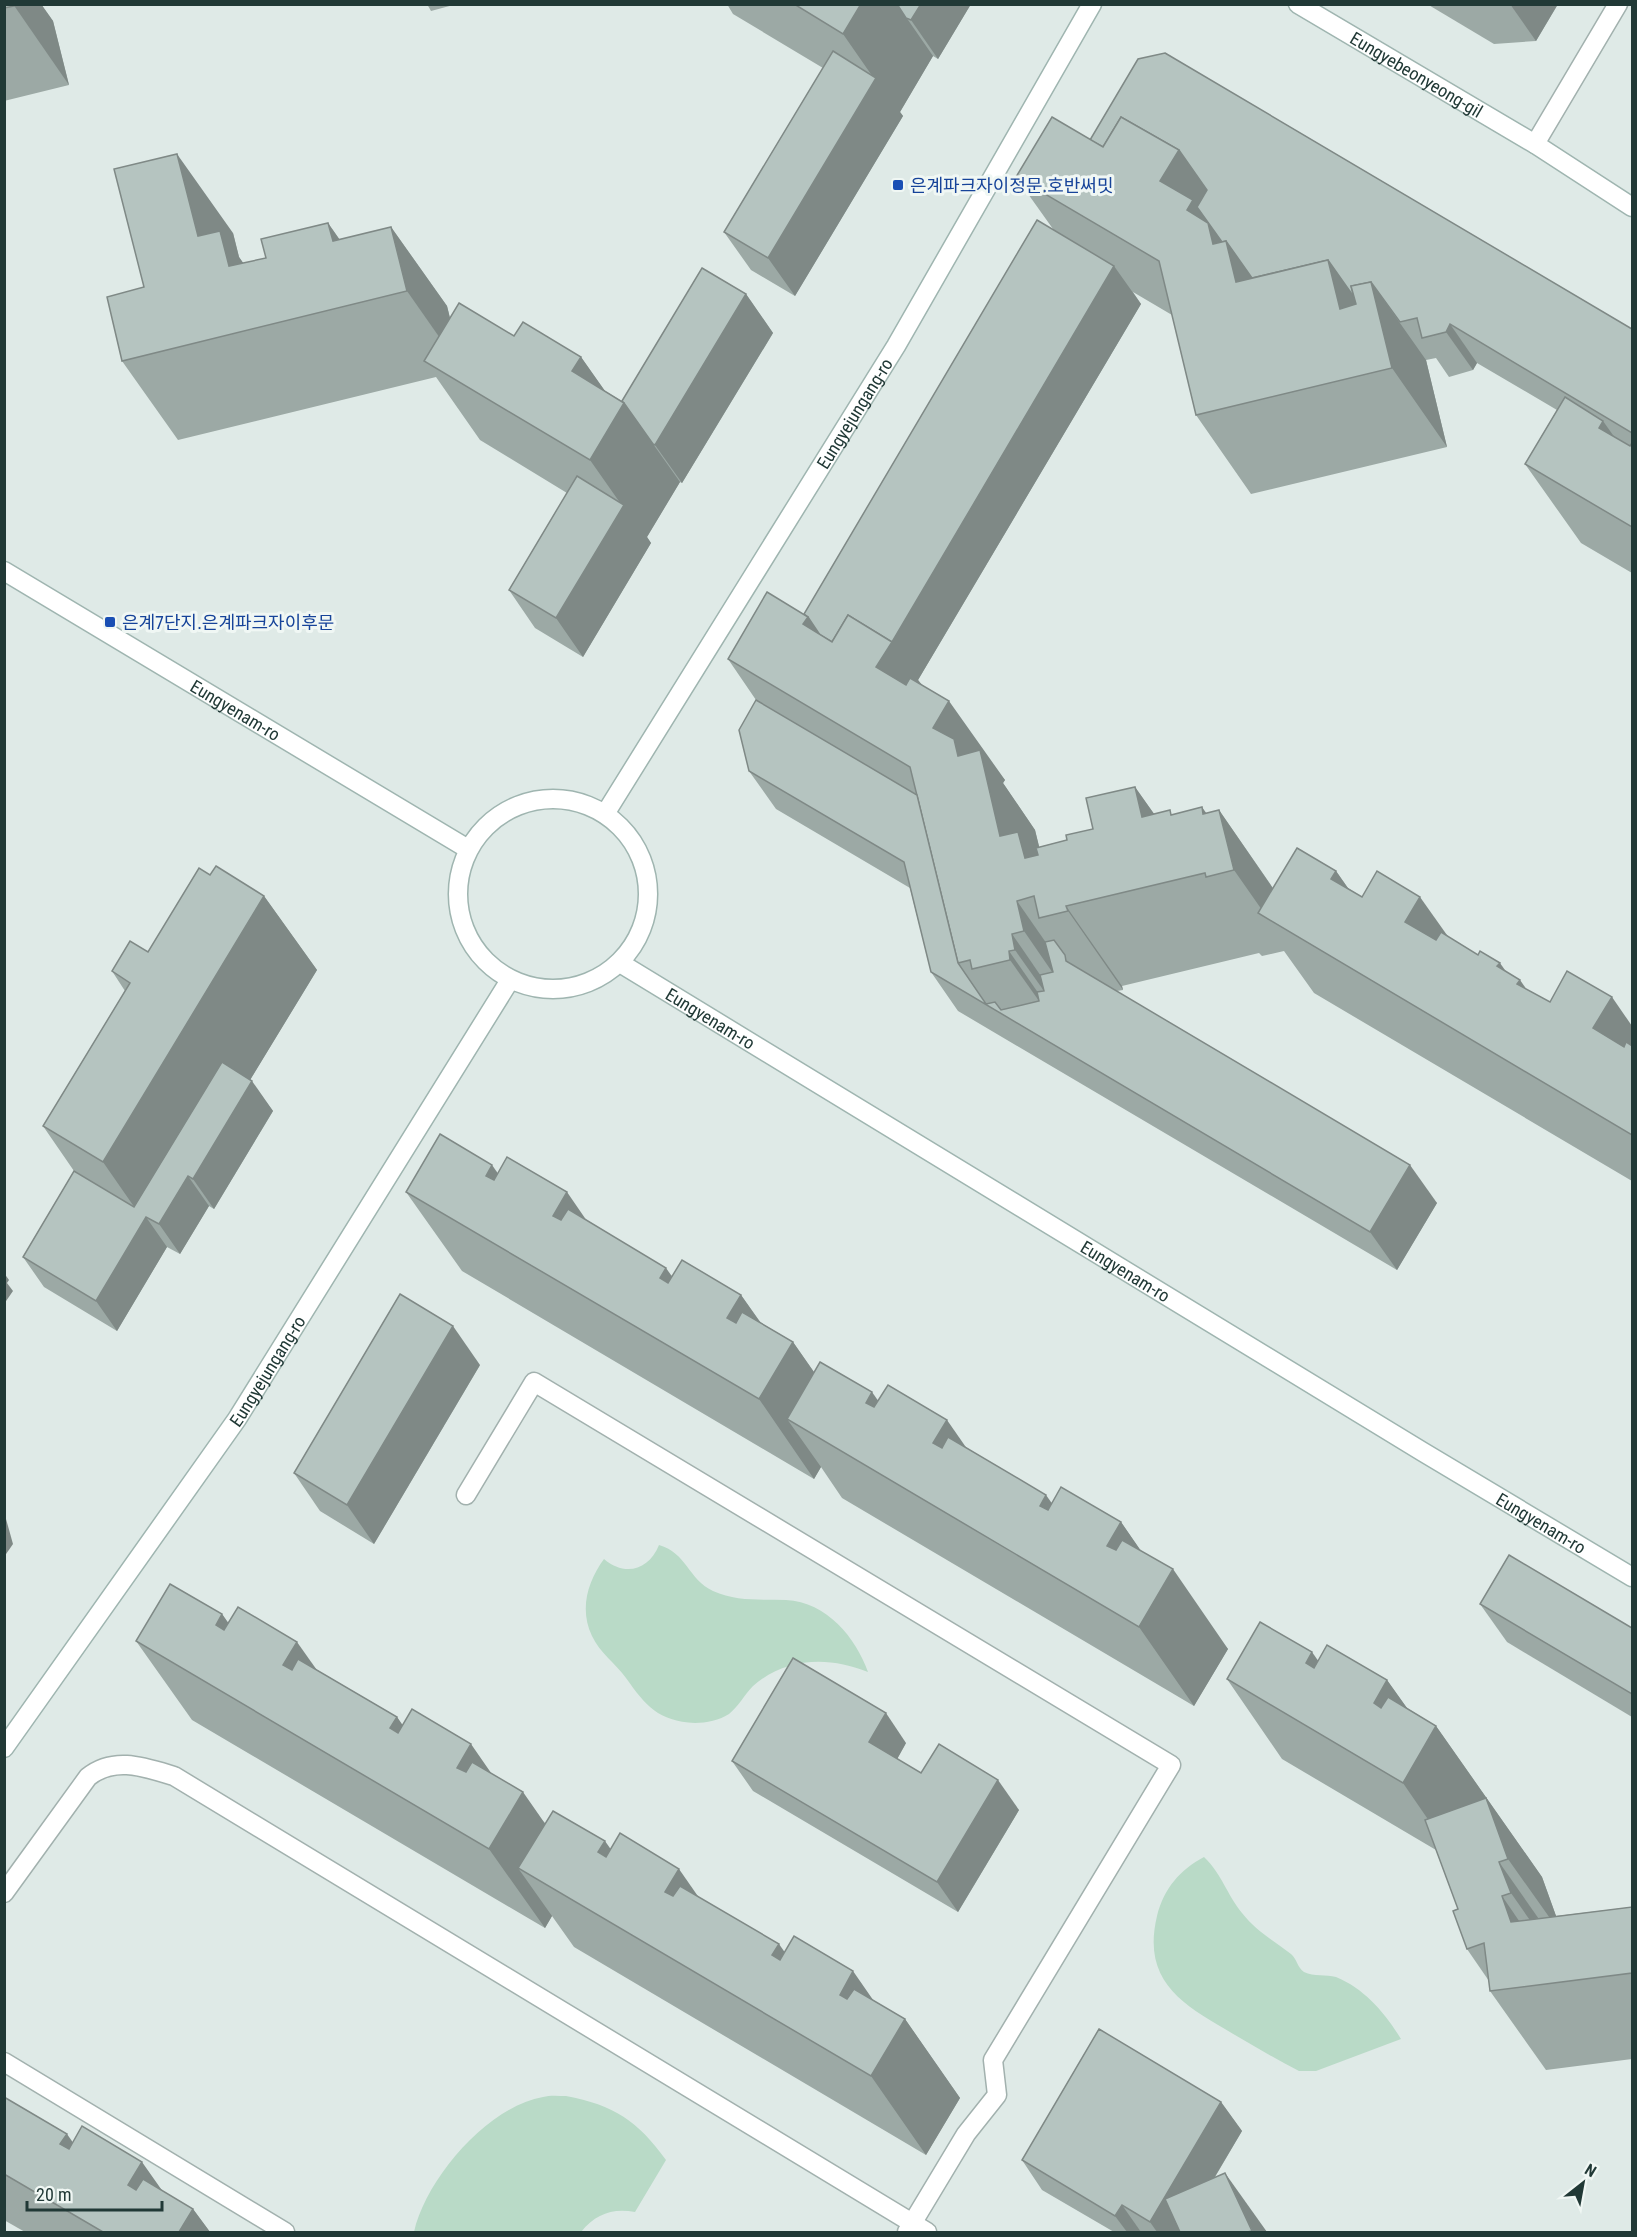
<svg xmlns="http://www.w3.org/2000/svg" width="1637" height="2237" font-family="'Roboto Condensed','Noto Sans KR',sans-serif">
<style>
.green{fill:#b9dac7}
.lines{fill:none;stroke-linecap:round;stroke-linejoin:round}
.street-casing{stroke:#a2b1ae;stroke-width:21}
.secondary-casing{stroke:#9fb5b0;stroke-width:21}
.street{stroke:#fff;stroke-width:18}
.secondary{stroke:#fff;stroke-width:18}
.wall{fill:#9ca9a5}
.shaded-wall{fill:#7f8986}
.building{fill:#b5c4c0;stroke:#7f8986;stroke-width:1.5}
.transit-dot{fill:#1a4fb4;stroke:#f0f7f4;stroke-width:2}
.labels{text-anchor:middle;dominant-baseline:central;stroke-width:6;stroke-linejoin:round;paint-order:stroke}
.street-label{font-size:18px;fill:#213936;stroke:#f0f7f4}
.transit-label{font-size:18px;fill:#164399;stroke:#f0f7f4;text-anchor:start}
</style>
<rect width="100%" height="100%" fill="#dfeae7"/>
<g class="green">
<path d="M659 1545C687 1553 688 1579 713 1591 737 1602 762 1599 786 1600 827 1602 856 1638 868 1672 829 1656 786 1657 753 1686 745 1694 738 1707 729 1714 720 1720 706 1723 695 1723 658 1721 646 1706 626 1678 615 1663 600 1653 592 1636 579 1609 588 1581 604 1559 625 1577 649 1570 659 1545Z"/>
<path d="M1204 1857C1222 1874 1227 1895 1242 1913 1256 1931 1274 1941 1291 1954 1297 1959 1297 1967 1304 1972 1314 1977 1326 1974 1336 1977 1365 1989 1385 2013 1401 2039L1316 2071H1299C1277 2060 1256 2047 1235 2035 1185 2006 1141 1983 1157 1916 1164 1888 1180 1870 1204 1857Z"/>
<path d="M566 2096C614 2105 638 2121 666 2160L635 2212C612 2208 596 2214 581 2232H414C426 2179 487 2107 543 2097 550 2095 559 2096 566 2096Z"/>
</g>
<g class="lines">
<defs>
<g id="street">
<polyline points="1535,144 1618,4"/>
<polyline points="466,1495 534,1382 1171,1765 993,2060 997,2095 966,2134 907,2232"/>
<path d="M4 1893 88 1777C114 1756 144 1767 174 1776L927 2232"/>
<polyline points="4,2062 285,2232"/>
</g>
<g id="secondary">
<path id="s1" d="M1298 4 1535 144 1632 207"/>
<path id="s2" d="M4 571 468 849"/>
<circle cx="553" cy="894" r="95"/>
<path id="s3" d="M605 814 896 346 1092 4"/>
<path id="s4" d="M620 963 1423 1452 1632 1577"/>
<path id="s5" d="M4 1748 237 1419 510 980"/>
</g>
</defs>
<use href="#street" class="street-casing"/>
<use href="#secondary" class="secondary-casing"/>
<use href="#street" class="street"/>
<use href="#secondary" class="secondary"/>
</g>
<g class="wall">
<polygon points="4,4 41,4 53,21 69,85 4,101"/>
<polygon points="427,4 457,4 431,11"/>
<polygon points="727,4 971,4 938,59 933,56 900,112 903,116 795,296 751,270 724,232 823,68 733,14"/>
<polygon points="1427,4 1558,4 1536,41 1494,44"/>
<polygon points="1090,140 1632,329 1632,573 1581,543 1525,464 1557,410 1477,363 1473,370 1449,377 1436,358 1426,360 1447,447 1251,494 1196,415 1172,315 1133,292 1141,304 918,680 1005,780 1003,783 1035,830 1039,847 1067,840 1093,829 1135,787 1154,814 1206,814 1219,810 1273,888 1336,871 1348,888 1362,897 1449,937 1506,972 1526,989 1550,1002 1632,1026 1632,1181 1314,993 1284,951 1262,956 1259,953 1122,986 1123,990 1117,991 1437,1203 1397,1270 958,1011 931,972 910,888 776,809 749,771 756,700 728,659 804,614 1053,229 1016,177"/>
<polygon points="328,223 340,240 391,227 447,306 450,318 581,357 605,391 622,401 746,294 773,333 682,483 680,482 647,537 651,543 583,657 535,628 509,590 567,493 480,440 436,377 178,440 122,361 144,287 233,233 239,257 243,263 266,258"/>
<polygon points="210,875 264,896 317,970 250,1080 273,1111 214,1209 209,1206 180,1254 167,1247 117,1331 44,1287 23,1257 74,1171 43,1126 125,991 112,971 148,952"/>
<polygon points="498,1173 587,1220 672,1276 741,1295 761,1323 793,1342 814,1372 878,1401 967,1448 1052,1503 1121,1522 1140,1550 1228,1649 1194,1706 842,1498 821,1467 814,1479 462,1271 406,1192"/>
<polygon points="480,1365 374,1544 320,1511 294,1473"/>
<polygon points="1480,1604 1632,1628 1632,1717 1507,1642"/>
<polygon points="222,1614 228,1623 317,1670 397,1717 402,1725 491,1773 545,1823 610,1849 698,1897 784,1952 874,2001 905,2019 960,2098 926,2155 574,1947 552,1916 545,1928 192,1720 136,1641"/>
<polygon points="1318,1661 1387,1680 1407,1708 1436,1726 1542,1877 1556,1916 1632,1907 1632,2059 1546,2070 1490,1991 1489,1981 1467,1949 1458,1909 1436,1850 1282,1759 1227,1679"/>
<polygon points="906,1743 897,1759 921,1773 1019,1810 958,1912 753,1791 732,1761"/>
<polygon points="4,2097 72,2143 161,2190 193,2209 210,2232 25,2232 4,2220"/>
<polygon points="1221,2102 1242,2131 1215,2177 1267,2232 1114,2232 1042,2190 1022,2160"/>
</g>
<g class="shaded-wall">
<polygon points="13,4 41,4 53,21 69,85"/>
<polygon points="861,4 897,4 933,56 900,112 903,116 795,296 768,258 875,80 843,34"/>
<polygon points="921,4 971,4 938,59 911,20"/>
<polygon points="1510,4 1558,4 1536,41"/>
<polygon points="1179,150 1234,229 1280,319 1236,282 1131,188"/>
<polygon points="177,154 233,233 239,257 276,310 198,236"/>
<polygon points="328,223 380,298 333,241"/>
<polygon points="391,227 447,306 463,371 407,291"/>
<polygon points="1328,260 1371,282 1426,360 1447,447 1392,368 1340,309"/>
<polygon points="1114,266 1141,304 918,680 942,713 949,701 1005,780 1003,783 1035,830 1045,870 1066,906 1122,986 1123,990 1068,911 1056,914 861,683"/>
<polygon points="746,294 773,333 682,483 655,445"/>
<polygon points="1450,324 1477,363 1473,370 1446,332"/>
<polygon points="581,357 619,411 624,403 680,482 647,537 651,543 583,657 556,618 623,507 590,460 572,371"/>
<polygon points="1603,421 1632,462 1599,428"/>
<polygon points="808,617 849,676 803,624"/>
<polygon points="1135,787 1191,866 1142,817"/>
<polygon points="1202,807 1227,843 1219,810 1274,890 1269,920 1234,870 1203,814"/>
<polygon points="1336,871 1391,950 1331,879"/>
<polygon points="264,896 317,970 191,1177 188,1176 209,1206 180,1254 159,1224 146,1217 167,1247 117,1331 96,1301 144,1221 103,1162"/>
<polygon points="1420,897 1476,976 1405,922"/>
<polygon points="1017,901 1072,980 1079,1011 1024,931"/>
<polygon points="1012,934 1067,1014 1071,1029 1015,950"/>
<polygon points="1009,951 1064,1030 1066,1039 1010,960"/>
<polygon points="1500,963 1555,1042 1497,966"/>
<polygon points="1520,980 1575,1059 1517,984"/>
<polygon points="1612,997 1632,1026 1632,1085 1593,1028"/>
<polygon points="252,1081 273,1111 214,1209 193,1179"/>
<polygon points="492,1165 548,1244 486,1176"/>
<polygon points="1410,1165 1437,1203 1397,1270 1370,1232"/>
<polygon points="567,1192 622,1272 553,1216"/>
<polygon points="666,1268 722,1347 660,1278"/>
<polygon points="4,1273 9,1280 7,1283 13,1291 4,1304"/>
<polygon points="741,1295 784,1356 793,1342 848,1421 787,1419 821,1467 814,1479 759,1399 727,1318"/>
<polygon points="453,1326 480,1365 374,1544 347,1505"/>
<polygon points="872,1392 928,1472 866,1403"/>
<polygon points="947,1420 1002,1499 933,1443"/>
<polygon points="1046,1495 1102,1574 1040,1506"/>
<polygon points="4,1516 6,1519 13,1544 4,1557"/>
<polygon points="1121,1522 1164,1584 1173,1569 1228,1649 1194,1706 1139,1627 1107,1546"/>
<polygon points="222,1614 278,1693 216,1625"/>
<polygon points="297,1642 353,1721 283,1665"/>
<polygon points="1312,1652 1368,1732 1306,1663"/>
<polygon points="1387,1680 1429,1739 1436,1726 1542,1877 1564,1938 1508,1859 1458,1863 1403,1783 1374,1703"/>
<polygon points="886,1713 906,1743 890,1772 869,1742"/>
<polygon points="397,1717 452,1796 390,1728"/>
<polygon points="471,1744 514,1806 523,1792 578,1871 518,1868 552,1916 545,1928 489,1849 457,1768"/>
<polygon points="998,1780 1019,1810 958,1912 937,1882"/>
<polygon points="605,1841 660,1920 598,1852"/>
<polygon points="1499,1862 1555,1942 1566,1972 1511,1893"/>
<polygon points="679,1869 734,1948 665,1892"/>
<polygon points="1502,1896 1557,1976 1511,1922"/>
<polygon points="779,1944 834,2023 772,1955"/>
<polygon points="853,1971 896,2033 905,2019 960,2098 926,2155 871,2076 840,1995"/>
<polygon points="1221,2102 1242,2131 1182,2232 1157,2232 1150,2222"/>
<polygon points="67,2134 122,2213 60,2144"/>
<polygon points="142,2162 185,2223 193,2209 210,2232 161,2232 128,2185"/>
<polygon points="1225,2173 1267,2232 1253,2232"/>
<polygon points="1122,2205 1141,2232 1127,2232 1115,2216"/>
</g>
<g class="building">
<polygon points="4,4 13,4 14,6 4,8"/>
<polygon points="794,4 861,4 843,34"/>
<polygon points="897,4 921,4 911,20 906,18"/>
<polygon points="833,51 876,78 768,258 724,232"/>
<polygon points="1165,53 1632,329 1632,433 1450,324 1446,332 1422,338 1417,318 1400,322 1371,282 1351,286 1354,297 1328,260 1252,278 1226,241 1222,242 1197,207 1207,190 1179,150 1121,117 1103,147 1090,140 1138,59"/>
<polygon points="1052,117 1103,147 1121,117 1179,150 1160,181 1193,200 1187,210 1208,223 1213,244 1226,241 1236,282 1328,260 1340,309 1356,304 1351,286 1371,282 1392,368 1196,415 1159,261 1016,177"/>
<polygon points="177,154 198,236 220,231 229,266 266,258 261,239 328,223 333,241 391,227 407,291 122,361 107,297 144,287 114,169"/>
<polygon points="1037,220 1114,266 892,642 848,615 832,642 820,635 808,617 804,614"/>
<polygon points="702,268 746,294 655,445 653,444 624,403 622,401"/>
<polygon points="459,303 514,336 523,322 581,357 572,371 624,403 590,460 424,361"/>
<polygon points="1565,397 1603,421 1599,428 1630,446 1632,443 1632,527 1525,464"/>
<polygon points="577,476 624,505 556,618 509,590"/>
<polygon points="767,592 808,617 803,624 832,642 848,615 892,642 876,667 906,685 910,678 949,701 933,728 954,739 958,756 980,750 1000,836 1018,832 1025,858 1038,855 1036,848 1067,840 1066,835 1093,829 1086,798 1135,787 1142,817 1170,810 1171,815 1202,807 1203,814 1219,810 1234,870 1206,877 1205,873 1066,906 1068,911 1039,918 1034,896 1017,901 1024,931 1012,934 1015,950 1009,951 1010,960 972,969 970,960 958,963 910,767 728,659"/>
<polygon points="756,700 917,795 958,963 986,1004 995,1002 1001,1010 1039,1001 1037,992 1044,991 1040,975 1053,972 1045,942 1054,940 1065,955 1066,961 1410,1165 1370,1232 931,972 904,862 749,771 739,730"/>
<polygon points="1297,848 1336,871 1331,879 1362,897 1377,871 1420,897 1405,922 1436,940 1441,932 1478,955 1480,951 1500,963 1497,966 1520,980 1517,984 1550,1002 1567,971 1612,997 1593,1028 1624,1047 1626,1042 1632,1046 1632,1135 1258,913"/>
<polygon points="216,866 264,896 103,1162 43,1126 130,983 112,971 130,941 148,952 199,868 210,875"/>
<polygon points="222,1062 252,1081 193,1179 188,1176 159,1224 146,1217 96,1301 23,1257 74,1171 134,1207"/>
<polygon points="440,1134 492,1165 486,1176 494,1180 507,1157 567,1192 553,1216 561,1220 568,1209 666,1268 660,1278 668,1283 682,1260 741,1295 727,1318 736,1323 742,1312 793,1342 759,1399 406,1192"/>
<polygon points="400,1294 453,1326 347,1505 294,1473"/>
<polygon points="820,1362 872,1392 866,1403 874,1407 888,1385 947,1420 933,1443 942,1448 948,1437 1046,1495 1040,1506 1048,1510 1061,1487 1121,1522 1107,1546 1116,1550 1122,1540 1173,1569 1139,1627 787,1419"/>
<polygon points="1509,1555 1632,1628 1632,1694 1480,1604"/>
<polygon points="170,1584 222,1614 216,1625 224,1630 238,1607 297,1642 283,1665 292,1670 298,1659 397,1717 390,1728 398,1733 412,1709 471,1744 457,1768 466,1772 472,1762 523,1792 489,1849 136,1641"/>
<polygon points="1260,1622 1312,1652 1306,1663 1314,1668 1327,1645 1387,1680 1374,1703 1381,1708 1388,1697 1436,1726 1403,1783 1227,1679"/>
<polygon points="793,1658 886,1713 869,1742 921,1773 939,1744 998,1780 937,1882 732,1761"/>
<polygon points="1486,1798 1508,1859 1499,1862 1511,1893 1502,1896 1511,1922 1632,1907 1632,1973 1490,1991 1484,1943 1467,1949 1453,1911 1458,1909 1425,1820"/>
<polygon points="553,1811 605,1841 598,1852 606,1857 620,1833 679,1869 665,1892 673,1896 680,1886 779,1944 772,1955 780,1960 794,1936 853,1971 840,1995 847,1999 854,1989 905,2019 871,2076 518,1868"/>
<polygon points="1099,2029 1221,2102 1150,2222 1122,2205 1115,2216 1022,2160"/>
<polygon points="4,2097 67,2134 60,2144 69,2149 82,2126 142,2162 128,2185 136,2190 143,2179 193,2209 179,2232 103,2232 4,2174"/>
<polygon points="1225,2173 1252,2231 1247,2232 1180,2232 1165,2199"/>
</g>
<g class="transit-dot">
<rect x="892" y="179" width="12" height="12" rx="3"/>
<rect x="104" y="616" width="12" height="12" rx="3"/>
</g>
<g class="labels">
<g class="street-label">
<text stroke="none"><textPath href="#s1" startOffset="138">Eungyebeonyeong-gil</textPath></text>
<text stroke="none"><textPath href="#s3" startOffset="472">Eungyejungang-ro</textPath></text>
<text stroke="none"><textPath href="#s2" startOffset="270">Eungyenam-ro</textPath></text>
<text stroke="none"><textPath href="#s4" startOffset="106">Eungyenam-ro</textPath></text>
<text stroke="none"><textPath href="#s4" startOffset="592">Eungyenam-ro</textPath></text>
<text stroke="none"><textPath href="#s5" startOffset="460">Eungyejungang-ro</textPath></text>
<text stroke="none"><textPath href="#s4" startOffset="1078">Eungyenam-ro</textPath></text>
</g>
<g class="transit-label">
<text x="910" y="185">은계파크자이정문.호반써밋</text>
<text x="122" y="622">은계7단지.은계파크자이후문</text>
</g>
</g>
<rect width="1637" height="2237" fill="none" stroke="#213936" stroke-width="12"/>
<g transform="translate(1583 2183) rotate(31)" stroke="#f0f7f4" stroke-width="4.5" paint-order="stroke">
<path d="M0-4.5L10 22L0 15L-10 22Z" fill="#213936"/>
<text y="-9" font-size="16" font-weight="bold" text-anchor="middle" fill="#213936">N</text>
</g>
<path d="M27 2201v9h135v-9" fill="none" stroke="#213936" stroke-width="3"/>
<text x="36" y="2201" font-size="18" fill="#213936" stroke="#f0f7f4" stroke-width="4.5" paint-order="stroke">20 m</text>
</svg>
